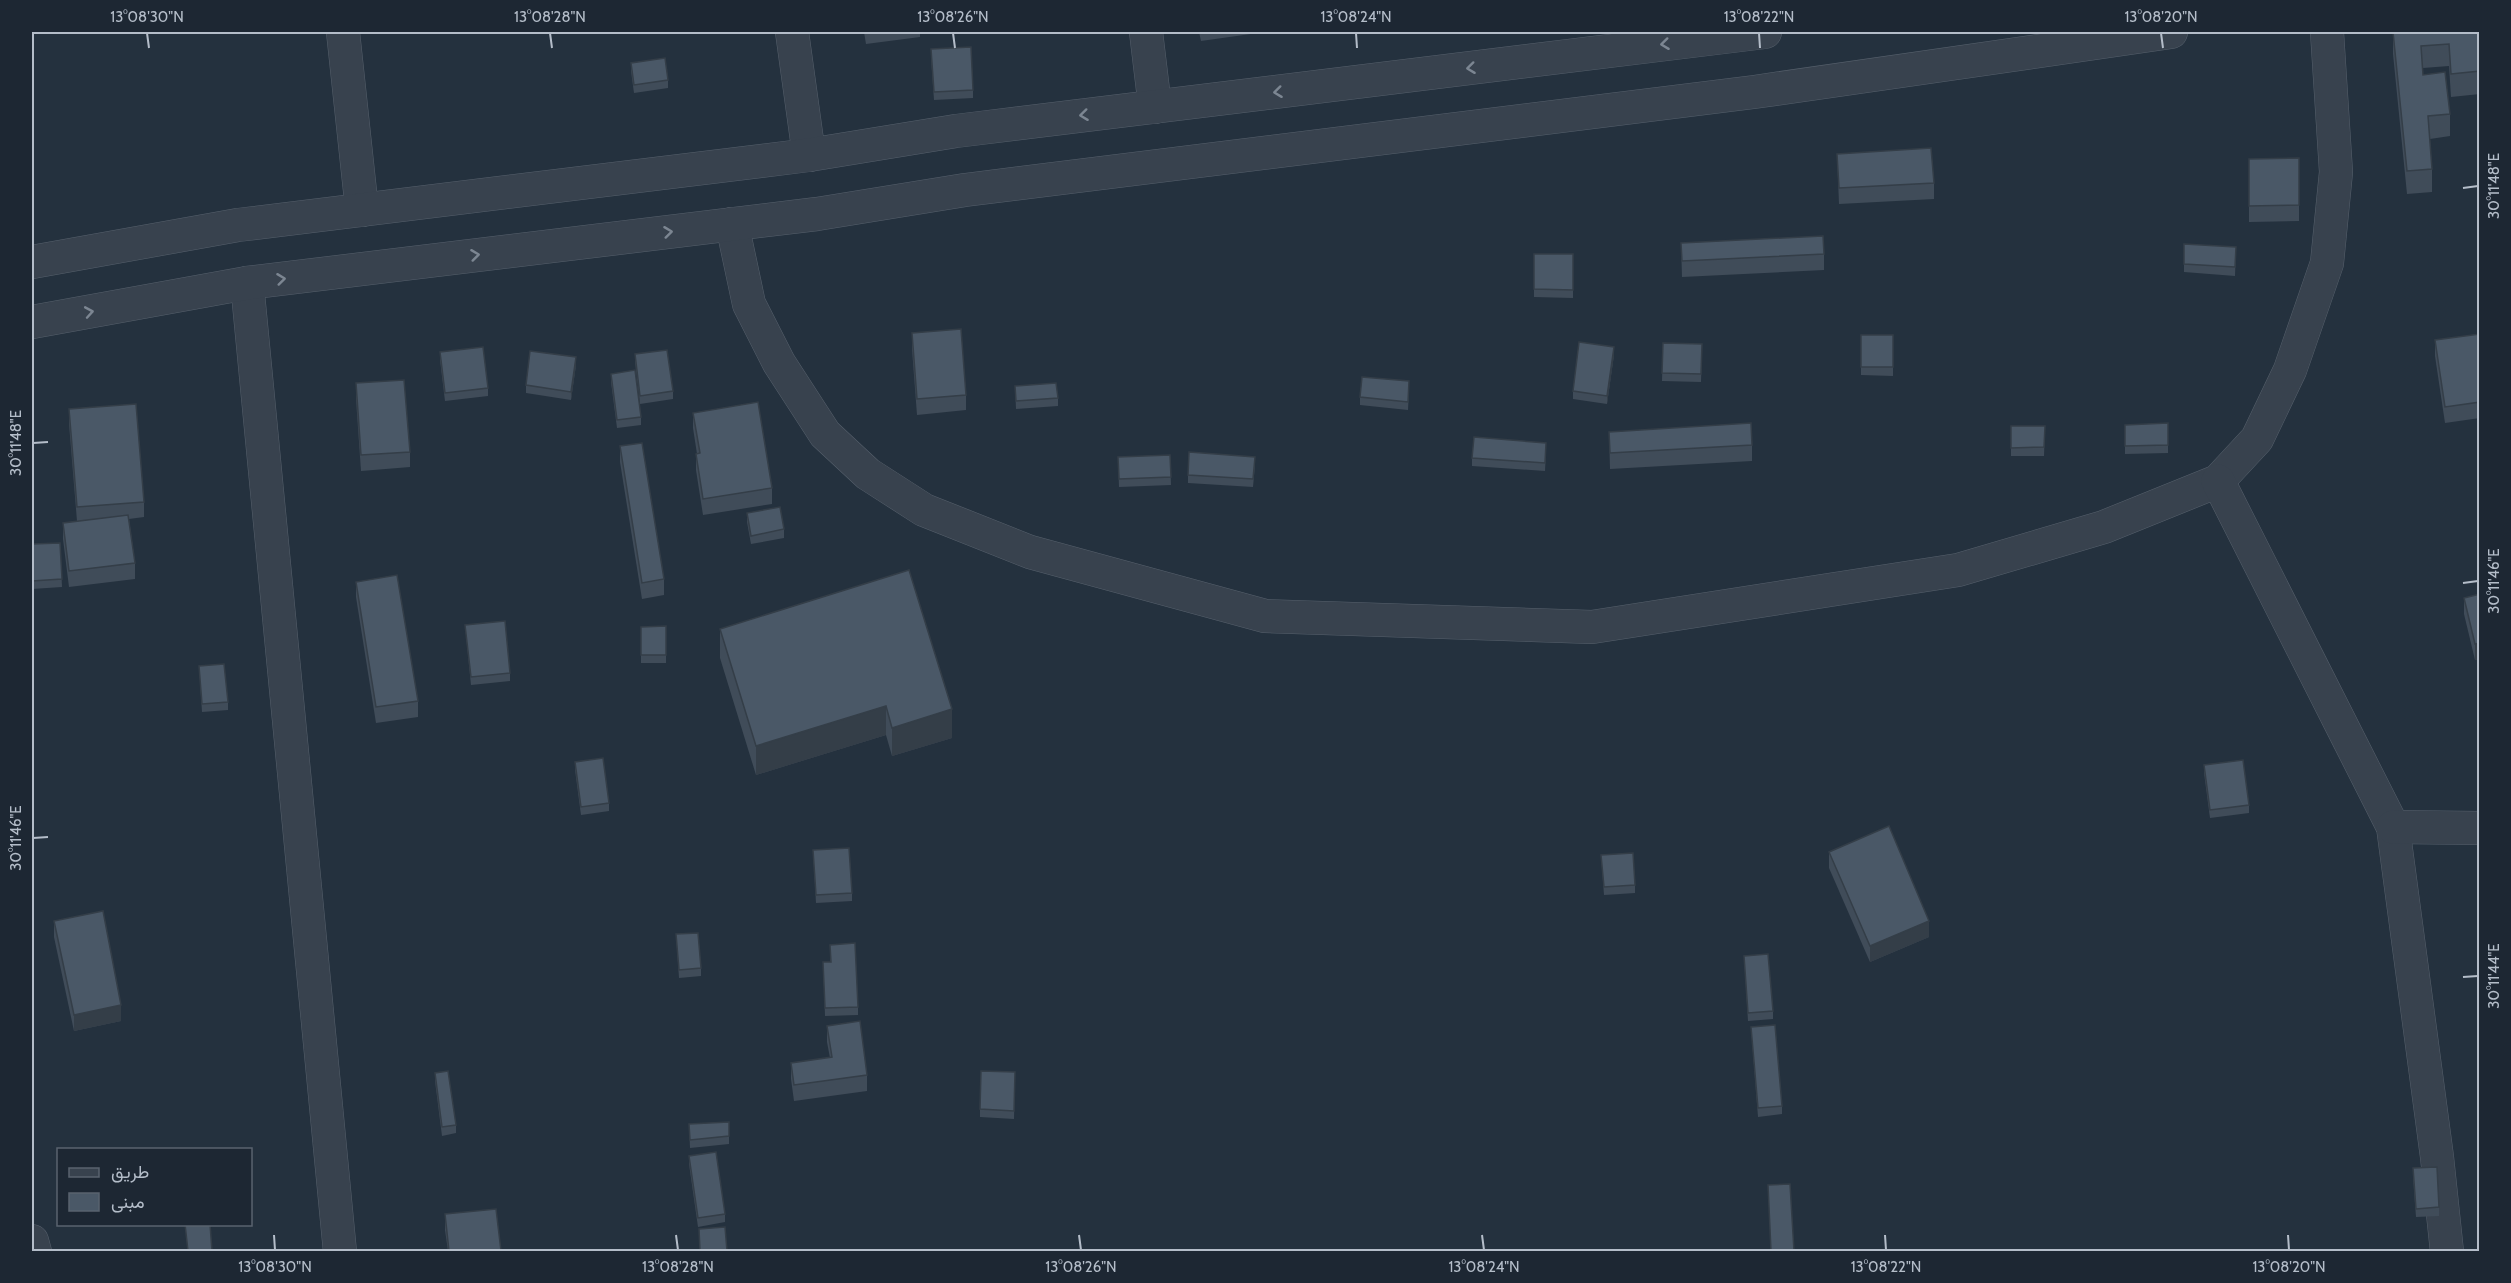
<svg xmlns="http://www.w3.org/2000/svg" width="2511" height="1283" font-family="Cabin,Vazirmatn,sans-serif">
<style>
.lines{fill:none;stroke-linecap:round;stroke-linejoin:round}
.minor-casing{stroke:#56606c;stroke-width:34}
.minor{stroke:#38424e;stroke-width:33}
.wall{fill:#404c59}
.shaded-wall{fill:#343e48}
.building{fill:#4a5867;stroke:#343e48;stroke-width:1.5}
.oneway{stroke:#7c8692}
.ticks{fill:none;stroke:#b4bdc9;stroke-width:2}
.neatline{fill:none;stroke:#b4bdc9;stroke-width:2}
.ticks-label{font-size:15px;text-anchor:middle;fill:#b4bdc9}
</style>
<rect width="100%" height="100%" fill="#24313e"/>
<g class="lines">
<defs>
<g id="minor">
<polyline points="343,32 362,210"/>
<polyline points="792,32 809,155"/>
<polyline points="1146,32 1155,107"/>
<polyline points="732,224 749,304 779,363 825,434 868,474 924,510 1030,552 1265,616 1592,627 1958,570 2104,527 2218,481 2257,439 2290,370 2327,263 2336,172 2327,32"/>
<polyline points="32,262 238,225 809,155 956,131 1765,32"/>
<polyline points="247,283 340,1252"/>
<polyline points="32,322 247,283 817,214 965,190 1754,92 2171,32"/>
<polyline points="2218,481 2393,827 2437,1157 2447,1252"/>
<polyline points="2393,827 2480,828"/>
<polyline points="32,1241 35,1252"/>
</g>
</defs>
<use href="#minor" class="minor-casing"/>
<use href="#minor" class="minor"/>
</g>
<g class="wall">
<polygon points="864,32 920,32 920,37 866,44"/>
<polygon points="1199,32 1265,32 1201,41"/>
<polygon points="2393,32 2480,32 2480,94 2451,97 2449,66 2423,68 2423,75 2450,114 2450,136 2430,139 2432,169 2432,192 2407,194 2393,54"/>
<polygon points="931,57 973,90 973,98 934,100"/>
<polygon points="631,63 668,80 668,88 634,93 631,71"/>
<polygon points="1837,154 1934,183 1934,199 1839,204"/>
<polygon points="2299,158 2299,221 2249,222 2249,159"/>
<polygon points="1681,243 1824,254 1824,270 1682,277"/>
<polygon points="2184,244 2236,247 2235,276 2184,272"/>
<polygon points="1534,254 1573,254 1573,298 1534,297"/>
<polygon points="912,333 966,395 966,410 917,415 912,349"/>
<polygon points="2480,334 2480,418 2445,423 2435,356 2435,340"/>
<polygon points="1861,335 1893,335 1893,376 1861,375"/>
<polygon points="1663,343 1702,344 1701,382 1662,381"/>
<polygon points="440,352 488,388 488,396 445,401 440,360"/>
<polygon points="635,354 673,391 673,399 640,404 635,362"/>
<polygon points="1614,355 1607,404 1573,399 1573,391"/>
<polygon points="576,365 571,400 526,393 526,385"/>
<polygon points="611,374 641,417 641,425 617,428 611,382"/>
<polygon points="356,383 410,452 410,467 361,471 356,399"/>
<polygon points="1015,386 1058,398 1058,406 1016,409"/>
<polygon points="1409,389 1408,410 1360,405 1360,397"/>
<polygon points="69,409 144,502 144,517 129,519 135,563 135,579 69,587 63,539 63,523 77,521 69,424"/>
<polygon points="693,413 772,488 772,504 703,515 696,470 696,454 697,454 693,428"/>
<polygon points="2168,423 2168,453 2125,454 2125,425"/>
<polygon points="2011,426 2045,426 2044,456 2011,456"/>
<polygon points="1609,432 1752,445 1752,461 1610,469"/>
<polygon points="620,446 664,579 664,595 642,599 620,462"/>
<polygon points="1546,451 1545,471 1472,466 1472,458"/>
<polygon points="1170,455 1171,485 1119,487 1118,457"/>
<polygon points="1255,465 1253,487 1188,483 1188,475"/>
<polygon points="747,513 784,529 784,538 751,544 747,522"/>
<polygon points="60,543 62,587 32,589 32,544"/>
<polygon points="356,582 418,701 418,717 376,723 356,597"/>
<polygon points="2480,594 2480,659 2475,660 2464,614 2464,598"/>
<polygon points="465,625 510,673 510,681 471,685"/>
<polygon points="666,626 666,663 641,663 641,627"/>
<polygon points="720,629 952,738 892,756 886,735 756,775 720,658"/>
<polygon points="199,666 228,702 228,710 202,712"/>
<polygon points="575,762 609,803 609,811 581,815 575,770"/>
<polygon points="2204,765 2249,805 2249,813 2210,818 2204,773"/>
<polygon points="813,850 852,893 852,901 816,903"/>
<polygon points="1829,852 1929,937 1870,962 1829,868"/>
<polygon points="1601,855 1635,885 1635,893 1604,895"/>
<polygon points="54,921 121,1021 74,1031 54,937"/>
<polygon points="676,934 701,968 701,976 679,978"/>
<polygon points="830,945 858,1007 858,1015 825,1016 823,962 830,962"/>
<polygon points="1744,956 1773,1011 1773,1019 1748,1021"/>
<polygon points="827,1026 867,1075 867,1091 794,1101 791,1079 791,1063 830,1058 827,1042"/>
<polygon points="1751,1027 1782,1106 1782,1114 1758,1117"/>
<polygon points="1015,1072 1014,1119 980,1117 980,1109"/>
<polygon points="435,1073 456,1125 456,1133 442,1136 435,1081"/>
<polygon points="689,1124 729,1136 729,1144 690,1148"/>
<polygon points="689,1156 725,1214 725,1222 698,1227 689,1164"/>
<polygon points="2413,1176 2439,1207 2439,1216 2416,1217"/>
<polygon points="445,1214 501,1251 448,1251 445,1230"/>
</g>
<g class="shaded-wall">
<polygon points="1614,347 1614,355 1607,404 1607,396"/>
<polygon points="576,357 576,365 571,400 571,392"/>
<polygon points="2480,643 2480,659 2475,660 2475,644"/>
<polygon points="886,706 886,735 756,775 756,746"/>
<polygon points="952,709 952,738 892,756 892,728"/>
<polygon points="1929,921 1929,937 1870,962 1870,946"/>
<polygon points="121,1005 121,1021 74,1031 74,1015"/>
</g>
<g class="building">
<polygon points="2393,32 2480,32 2480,71 2451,74 2449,44 2421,46 2423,75 2445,72 2450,114 2428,116 2432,169 2407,171"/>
<polygon points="971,47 973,90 934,92 931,49"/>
<polygon points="665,58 668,80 634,85 631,63"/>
<polygon points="1931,148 1934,183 1839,188 1837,154"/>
<polygon points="2299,158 2299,205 2249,206 2249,159"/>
<polygon points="1823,236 1824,254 1682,261 1681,243"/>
<polygon points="2184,244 2236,247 2235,267 2184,264"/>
<polygon points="1534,254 1573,254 1573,290 1534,289"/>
<polygon points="961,329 966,395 917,399 912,333"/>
<polygon points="2480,334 2480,402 2445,407 2435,340"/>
<rect x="1861" y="335" width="32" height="32"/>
<polygon points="1579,342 1614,347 1607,396 1573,391"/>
<polygon points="1663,343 1702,344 1701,374 1662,373"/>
<polygon points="483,347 488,388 445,393 440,352"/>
<polygon points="667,350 673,391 640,396 635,354"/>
<polygon points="530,351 576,357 571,392 526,385"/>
<polygon points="635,370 641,417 617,420 611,374"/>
<polygon points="1362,377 1409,381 1408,402 1360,397"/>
<polygon points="404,380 410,452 361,455 356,383"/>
<polygon points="1056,383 1058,398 1016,401 1015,386"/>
<polygon points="758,402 772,488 703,499 696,454 700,453 693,413"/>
<polygon points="136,404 144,502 77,507 69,409"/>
<polygon points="1751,423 1752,445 1610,453 1609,432"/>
<polygon points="2168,423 2168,445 2125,446 2125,425"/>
<polygon points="2011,426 2045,426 2044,447 2011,448"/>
<polygon points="1474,437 1546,443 1545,463 1472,458"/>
<polygon points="642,443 664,579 642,583 620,446"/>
<polygon points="1189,452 1255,457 1253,479 1188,475"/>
<polygon points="1170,455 1171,477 1119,479 1118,457"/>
<polygon points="780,507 784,529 751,536 747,513"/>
<polygon points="128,515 135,563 69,571 63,523"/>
<polygon points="60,543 62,579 32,581 32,544"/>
<polygon points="909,570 952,709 892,728 886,706 756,746 720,629"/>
<polygon points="397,575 418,701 376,707 356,582"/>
<polygon points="2480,594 2480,643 2475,644 2464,598"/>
<polygon points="505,621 510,673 471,677 465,625"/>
<polygon points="666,626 666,655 641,655 641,627"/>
<polygon points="224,664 228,702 202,704 199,666"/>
<polygon points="603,758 609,803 581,807 575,762"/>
<polygon points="2243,760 2249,805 2210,810 2204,765"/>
<polygon points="1889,826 1929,921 1870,946 1829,852"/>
<polygon points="849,848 852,893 816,895 813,850"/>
<polygon points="1633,853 1635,885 1604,887 1601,855"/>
<polygon points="103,911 121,1005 74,1015 54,921"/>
<polygon points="698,933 701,968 679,970 676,934"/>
<polygon points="855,943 858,1007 825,1008 823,962 831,962 830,945"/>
<polygon points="1768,954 1773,1011 1748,1013 1744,956"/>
<polygon points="860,1021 867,1075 794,1085 791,1063 832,1057 827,1026"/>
<polygon points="1775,1025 1782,1106 1758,1108 1751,1027"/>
<polygon points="448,1071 456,1125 442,1127 435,1073"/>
<polygon points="981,1071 1015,1072 1014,1111 980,1109"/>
<polygon points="729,1122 729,1136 690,1140 689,1124"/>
<polygon points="716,1152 725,1214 698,1218 689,1156"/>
<polygon points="2437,1167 2439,1207 2416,1209 2413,1168"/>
<polygon points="1790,1184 1794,1251 1771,1251 1768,1185"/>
<polygon points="496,1209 501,1251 449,1251 445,1214"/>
<polygon points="185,1224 210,1224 212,1251 188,1251"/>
<polygon points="725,1227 727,1251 700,1251 699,1229"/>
</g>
<defs><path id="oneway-chevron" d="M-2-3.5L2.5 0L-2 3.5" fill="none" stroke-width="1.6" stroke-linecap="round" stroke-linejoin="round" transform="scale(1.5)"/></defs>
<g class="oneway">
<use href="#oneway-chevron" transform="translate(1665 44) rotate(173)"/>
<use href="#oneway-chevron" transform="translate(1471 68) rotate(173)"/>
<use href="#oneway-chevron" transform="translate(1278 92) rotate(173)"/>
<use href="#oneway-chevron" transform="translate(1084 115) rotate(173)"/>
<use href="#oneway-chevron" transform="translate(668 232) rotate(-7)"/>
<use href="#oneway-chevron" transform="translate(475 255) rotate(-7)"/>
<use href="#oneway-chevron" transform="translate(281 279) rotate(-7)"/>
<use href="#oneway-chevron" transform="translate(89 312) rotate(-10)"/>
</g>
<path class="ticks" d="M147 33 149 48M550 33 552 48M953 33 955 48M1356 33 1357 48M1759 33 1760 48M2161 33 2163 48M2463 188 2478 186M33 443 48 442M2463 583 2478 581M33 838 48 837M2463 977 2478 976M274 1235 275 1250M676 1235 678 1250M1079 1235 1081 1250M1482 1235 1484 1250M1885 1235 1886 1250M2288 1235 2289 1250"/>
<rect width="2511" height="1283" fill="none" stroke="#1d2733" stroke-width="66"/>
<rect x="57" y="1148" width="195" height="78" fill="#1d2733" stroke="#59636f" stroke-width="1.5"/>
<rect x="69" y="1168" width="30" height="9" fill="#38424e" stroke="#59636f" stroke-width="1.5"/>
<text x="111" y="1178" font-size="18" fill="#b4bdc9">طريق</text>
<rect x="69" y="1193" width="30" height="18" fill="#4a5867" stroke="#59636f" stroke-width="1.5"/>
<text x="111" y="1208" font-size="18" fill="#b4bdc9">مبنى</text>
<rect x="33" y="33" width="2445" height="1217" class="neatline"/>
<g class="ticks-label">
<text x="147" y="22">13°08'30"N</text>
<text x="550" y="22">13°08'28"N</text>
<text x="953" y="22">13°08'26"N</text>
<text x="1356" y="22">13°08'24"N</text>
<text x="1759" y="22">13°08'22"N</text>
<text x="2161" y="22">13°08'20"N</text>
<text transform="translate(2494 186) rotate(-90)" y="5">30°11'48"E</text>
<text transform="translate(16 443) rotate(-90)" y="5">30°11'48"E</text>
<text transform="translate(2494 581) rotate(-90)" y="5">30°11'46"E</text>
<text transform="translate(16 838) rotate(-90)" y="5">30°11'46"E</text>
<text transform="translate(2494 976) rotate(-90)" y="5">30°11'44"E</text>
<text x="275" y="1272">13°08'30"N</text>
<text x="678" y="1272">13°08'28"N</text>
<text x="1081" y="1272">13°08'26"N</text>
<text x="1484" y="1272">13°08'24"N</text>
<text x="1886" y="1272">13°08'22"N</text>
<text x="2289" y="1272">13°08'20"N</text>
</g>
</svg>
